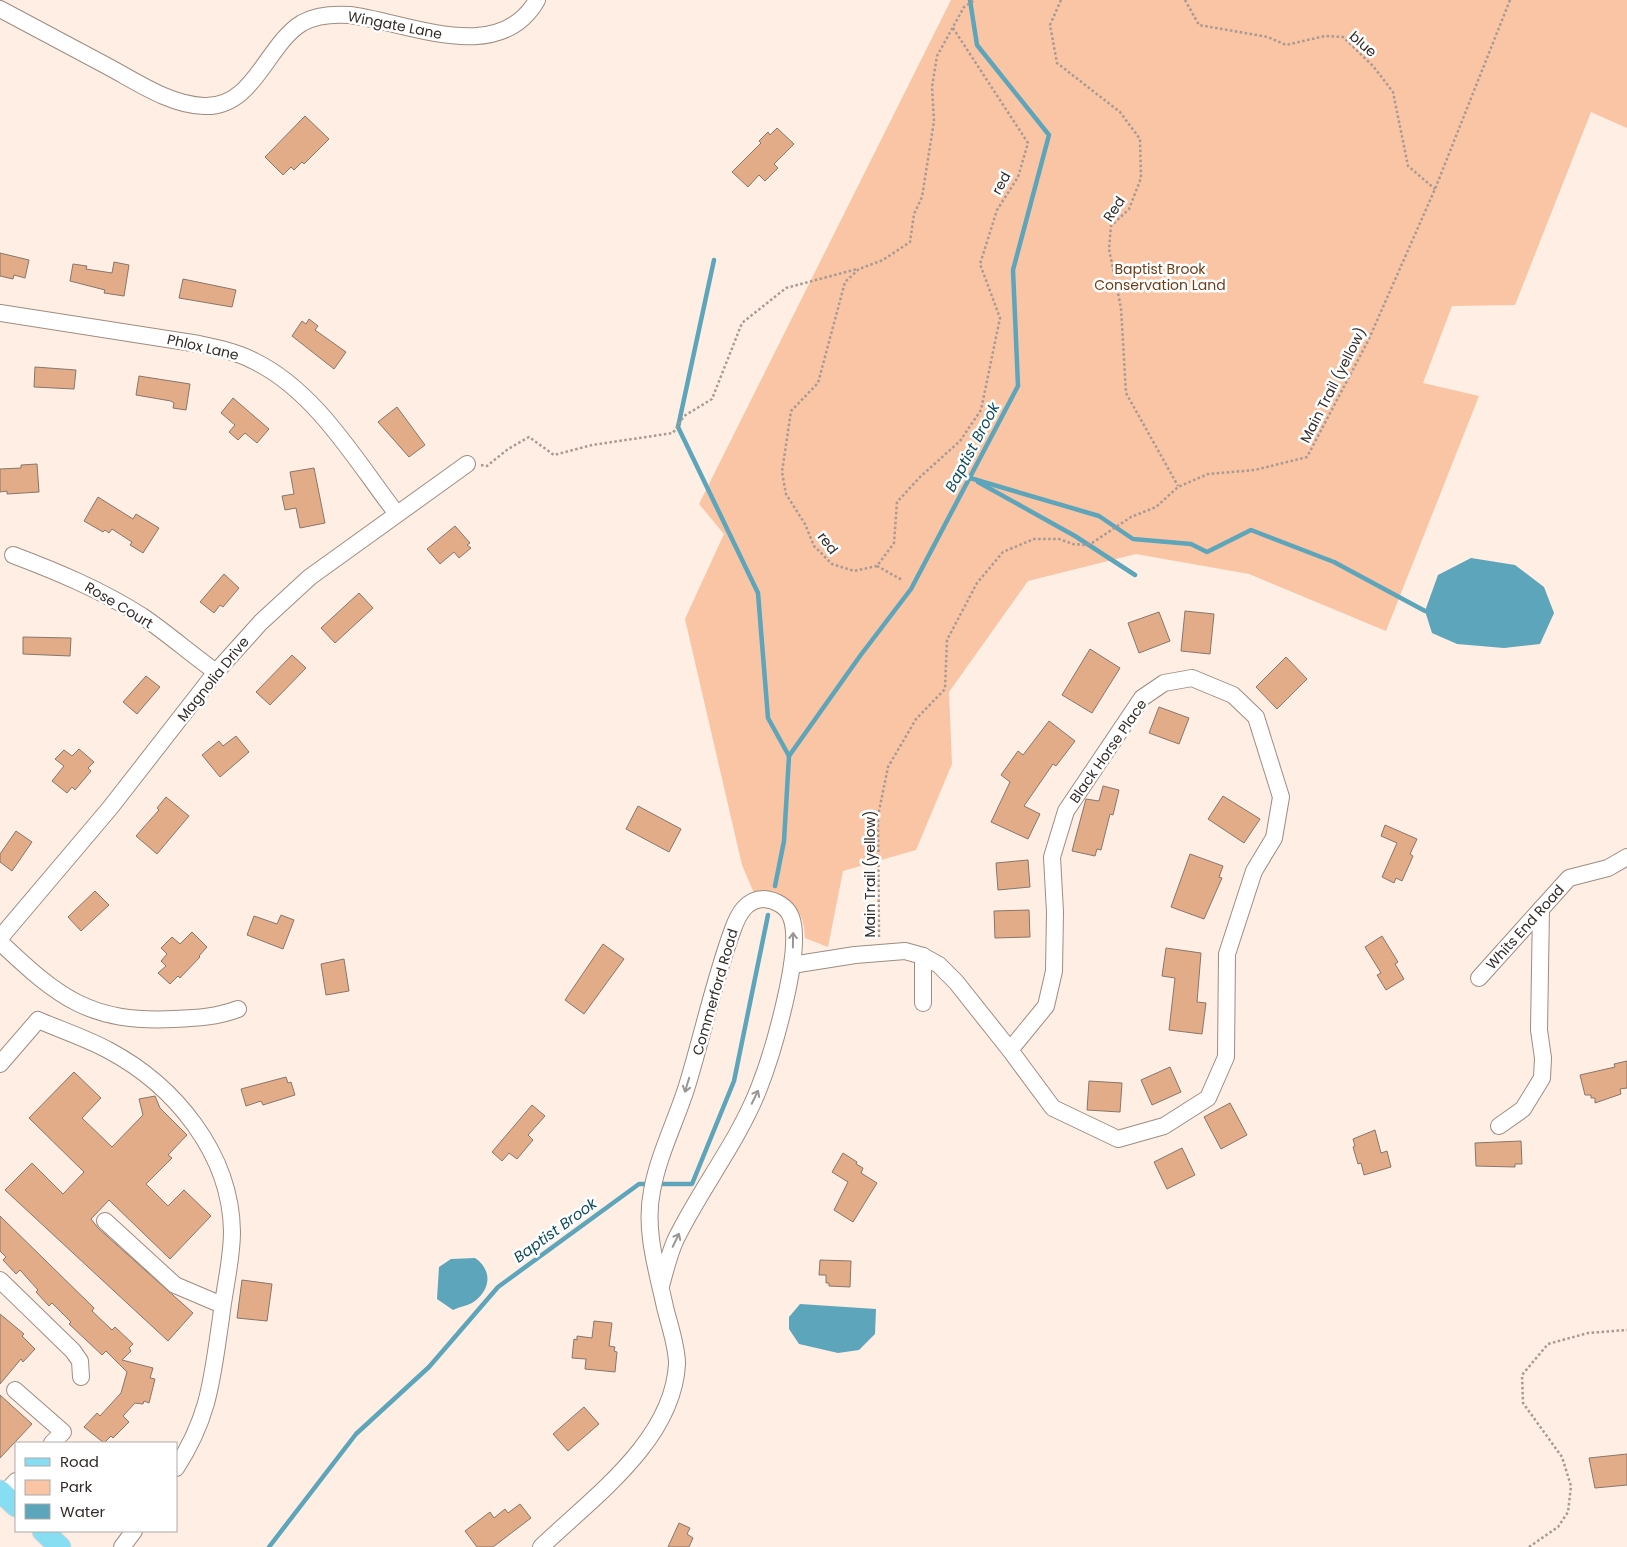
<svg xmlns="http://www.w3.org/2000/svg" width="1627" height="1547" font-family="Poppins,sans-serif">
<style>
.green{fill:#f9c5a5}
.water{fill:#5ca5ba}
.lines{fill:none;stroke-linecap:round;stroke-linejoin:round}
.stream{stroke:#5ca5ba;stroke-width:4.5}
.building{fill:#e2ac89;stroke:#88766b}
.minor-casing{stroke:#9f8c81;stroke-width:18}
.major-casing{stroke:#d6d5d4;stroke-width:23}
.path{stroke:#a79a93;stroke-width:2.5;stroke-dasharray:2.5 2.5;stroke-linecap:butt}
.minor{stroke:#fff;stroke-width:16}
.major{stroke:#87ddf2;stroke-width:21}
.oneway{stroke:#999593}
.labels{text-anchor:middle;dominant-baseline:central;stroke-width:5;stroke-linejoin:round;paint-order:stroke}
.street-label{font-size:14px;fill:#332b27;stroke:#fff}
.park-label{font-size:14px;fill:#703d18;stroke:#fff}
.water-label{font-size:15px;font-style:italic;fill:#0c4c5c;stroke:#fff}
</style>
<rect width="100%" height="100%" fill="#ffeee4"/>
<path class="green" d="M951 0H1627V128L1591 112 1515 305 1452 306 1423 383 1479 396 1386 631 1249 574 1136 554 1028 581 949 692 952 764 916 850 843 871 828 947 805 938C804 913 796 903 773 895 766 893 761 891 754 893L742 865 685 619 724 534 699 504Z"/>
<g class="water">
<polygon points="1471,558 1515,565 1544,587 1554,613 1540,644 1504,648 1457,644 1432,633 1425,611 1438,575"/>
<path d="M475 1258C493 1270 491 1291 472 1303 466 1306 459 1307 453 1310L437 1299 439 1267 451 1259Z"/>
<polygon points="800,1304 876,1309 875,1334 859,1350 838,1353 799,1344 789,1329 789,1317"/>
</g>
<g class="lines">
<g class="stream">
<polyline points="714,260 678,427 758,593 768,718 789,756"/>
<polyline points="970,478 1099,516 1133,539 1191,544 1207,552 1251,530 1334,562 1425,611"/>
<polyline points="978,482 1075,536 1135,575"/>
<polyline points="775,886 784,841 789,756 860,656 911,589 1018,386 1013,270 1049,135 977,45 970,0"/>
<polyline points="269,1547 356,1434 429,1367 498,1287 639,1184 692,1184 734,1081 768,915"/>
</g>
</g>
<g class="building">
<polygon points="305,116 329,139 304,164 302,162 294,170 291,167 283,175 265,157"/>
<polygon points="777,128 794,144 774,164 778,168 765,181 759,175 748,187 732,172 761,143 759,141 768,132 770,135"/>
<polygon points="0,253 29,260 25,278 14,275 13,279 0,276"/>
<polygon points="114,262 129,265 124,296 104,293 105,290 70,281 73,264 87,266 86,269 112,273"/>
<polygon points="183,279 236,290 232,307 179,298"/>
<polygon points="309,319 318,326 315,330 346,352 334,369 292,336 302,321 306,324"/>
<polygon points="35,367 76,370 74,389 34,387"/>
<polygon points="139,376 190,384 186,410 173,408 174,403 171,401 136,395"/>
<polygon points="233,398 269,429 257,443 245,433 238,440 229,432 235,425 221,413"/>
<polygon points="397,407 425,445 409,457 378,422"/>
<polygon points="37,464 39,492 7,494 7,491 0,492 0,469 21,468 21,465"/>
<polygon points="314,468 325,523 300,528 296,508 285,510 282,496 294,494 290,472"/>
<polygon points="98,497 133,519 136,514 159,528 143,553 130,545 132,542 112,529 109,533 105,530 103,532 84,521"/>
<polygon points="455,526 470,543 467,545 471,548 459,558 454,552 440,564 427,549"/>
<polygon points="224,574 239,588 223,607 220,605 214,613 200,602"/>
<polygon points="359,593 373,608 335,643 321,628"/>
<polygon points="1185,611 1214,614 1210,654 1181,651"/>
<polygon points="1159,612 1170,641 1139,653 1128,623"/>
<polygon points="23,637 71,638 70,656 23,654"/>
<polygon points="1090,649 1120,668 1092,713 1062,695"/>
<polygon points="292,655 306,668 270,705 256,692"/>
<polygon points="1286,657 1307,679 1277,709 1256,687"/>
<polygon points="146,676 160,687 137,714 123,702"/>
<polygon points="1159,707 1189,718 1179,744 1149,733"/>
<polygon points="1049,721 1075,741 1056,766 1053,764 1024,806 1040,814 1028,839 991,822 1010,782 1001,775 1018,751 1023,755"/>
<polygon points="236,736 249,752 220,777 202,755 219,741 223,746"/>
<polygon points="79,749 94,762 88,768 91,771 75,790 72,787 67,793 52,781 64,766 55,759 64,750 72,756"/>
<polygon points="1103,786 1119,790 1113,815 1110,814 1101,850 1097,849 1095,856 1072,851 1086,799 1099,801"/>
<polygon points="1223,796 1260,819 1244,843 1208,819"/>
<polygon points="166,797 189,816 157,854 136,836 159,810 157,808"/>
<polygon points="638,806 681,829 669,852 626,829"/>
<polygon points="1385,825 1417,839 1410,854 1413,856 1402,881 1396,878 1394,883 1382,877 1397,843 1381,836"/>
<polygon points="16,831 32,842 12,871 0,862 0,854"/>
<polygon points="1190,854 1223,866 1219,877 1222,878 1204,919 1171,907"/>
<polygon points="1028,860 1030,887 998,890 996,863"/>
<polygon points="95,891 109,905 81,931 68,917"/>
<polygon points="1029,910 1030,937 995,938 994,911"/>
<polygon points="281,915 294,920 283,949 247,935 254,916 277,924"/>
<polygon points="192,932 207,947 199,956 200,957 180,978 178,976 170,984 158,973 166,966 161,961 167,954 161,948 172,937 180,944"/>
<polygon points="1382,936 1398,962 1395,964 1404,979 1386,990 1377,975 1381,973 1365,947"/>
<polygon points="603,944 624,959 584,1014 565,1000"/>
<polygon points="1166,948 1201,953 1197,1002 1206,1003 1202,1034 1169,1030 1175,978 1162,976"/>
<polygon points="344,959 349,991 326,995 321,964"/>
<polygon points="1627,1061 1627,1088 1620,1089 1621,1094 1595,1103 1595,1098 1591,1098 1591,1095 1585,1095 1580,1075 1615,1067 1614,1064"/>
<polygon points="1170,1067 1181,1092 1152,1105 1141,1080"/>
<polygon points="74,1072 101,1098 82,1118 112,1147 143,1115 139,1099 155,1096 160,1108 187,1135 168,1155 172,1158 146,1184 168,1206 184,1190 211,1216 170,1259 109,1200 91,1219 98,1228 193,1313 168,1341 5,1190 32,1163 63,1194 84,1172 29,1118"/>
<polygon points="286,1077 288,1083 291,1082 295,1095 263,1105 261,1101 246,1106 241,1089"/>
<polygon points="1089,1081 1122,1083 1120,1112 1087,1110"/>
<polygon points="1230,1103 1247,1135 1221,1149 1204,1117"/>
<polygon points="532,1105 545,1116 528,1135 533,1140 517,1159 509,1153 502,1161 492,1152"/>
<polygon points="1375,1130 1381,1153 1387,1151 1391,1167 1364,1175 1361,1163 1358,1164 1353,1147 1355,1146 1353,1139"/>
<polygon points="1521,1141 1522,1164 1515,1164 1515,1167 1476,1166 1475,1143"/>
<polygon points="1182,1148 1195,1175 1167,1189 1154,1162"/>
<polygon points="843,1153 857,1162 856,1164 863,1168 861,1173 877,1183 853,1222 834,1210 848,1182 832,1172"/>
<polygon points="0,1216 94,1308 92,1311 112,1330 115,1327 133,1344 129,1348 131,1351 122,1360 153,1368 150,1378 155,1379 149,1403 144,1401 143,1404 135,1403 123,1416 129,1422 113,1438 111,1436 104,1443 84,1427 97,1413 100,1416 121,1393 127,1372 106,1351 102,1355 69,1324 71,1322 52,1303 49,1306 36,1292 38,1290 20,1270 16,1274 3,1260 6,1257 0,1251"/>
<polygon points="820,1260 851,1261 850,1287 829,1286 829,1283 826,1283 826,1275 819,1275"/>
<polygon points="242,1280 272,1284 267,1321 237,1318"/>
<polygon points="0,1314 24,1334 22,1336 35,1349 23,1362 21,1359 0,1384"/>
<polygon points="594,1321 612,1323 609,1346 615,1347 614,1351 617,1352 615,1372 585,1369 586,1359 572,1358 574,1339 577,1340 577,1336 592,1338"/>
<polygon points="0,1395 32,1424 0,1458"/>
<polygon points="584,1407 599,1424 568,1451 553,1434"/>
<polygon points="1627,1454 1627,1485 1595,1488 1589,1458"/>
<polygon points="520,1504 531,1518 493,1547 477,1547 465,1531 490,1512 494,1518 505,1509 508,1513"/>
<polygon points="679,1523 690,1528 687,1534 693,1538 689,1547 668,1547"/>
</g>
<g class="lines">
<defs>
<g id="minor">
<path d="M0 9C36 28 71 47 107 66 137 82 170 105 204 106 254 108 266 45 302 23 316 15 334 14 350 15 407 22 499 67 537 0"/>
<path d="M0 313 199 344C218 348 237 352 254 361 316 391 356 461 397 514"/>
<path d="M13 555C58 572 101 590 142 616 167 633 191 654 216 672"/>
<polyline points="0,938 110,808 216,672 261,622 310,577 467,464"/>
<path d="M0 942C59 998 90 1023 174 1019 197 1018 217 1017 238 1009"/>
<polyline points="923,956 923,1003"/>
<polyline points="792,965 855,955 905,951 923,956 939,965 956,982 1010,1050 1053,1108 1118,1139 1164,1126 1208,1098 1226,1057 1227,954 1254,871 1274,838 1281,797 1256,717 1233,695 1192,678 1164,683 1142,698 1066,811 1052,857 1055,912 1054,971 1046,1006 1010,1050"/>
<polyline points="1479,978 1569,878 1608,868 1627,857"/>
<path d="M0 1064 38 1020C61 1030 86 1038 108 1050 174 1085 231 1153 232 1232 232 1260 224 1290 221 1318 212 1378 210 1416 176 1468"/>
<polyline points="1499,1126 1523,1109 1542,1078 1543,1058 1539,1030 1541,909"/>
<polyline points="105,1221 175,1285 222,1305"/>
<polyline points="0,1280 73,1351 80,1361 81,1377"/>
<polyline points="15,1390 63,1432 52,1443"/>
<polyline points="4,1494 16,1481"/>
<polyline points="122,1547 134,1531"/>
<path d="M541 1547C592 1498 673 1441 677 1364 677 1346 669 1324 665 1307 657 1270 644 1229 652 1191 658 1156 676 1121 687 1086 703 1034 714 980 733 929 738 915 746 899 764 899 775 900 787 906 791 917 804 949 772 1055 759 1088 738 1142 700 1189 675 1241 669 1255 665 1271 661 1286"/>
</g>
<g id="major">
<polyline points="0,1491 16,1506"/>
<polyline points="43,1531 60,1547"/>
</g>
</defs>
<use href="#minor" class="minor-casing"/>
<use href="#major" class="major-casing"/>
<g class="path">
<polyline points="1061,0 1050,25 1057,63 1120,112 1140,139 1141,178 1129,209 1111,226 1109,249 1121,308 1126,393 1178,486"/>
<polyline points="1185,0 1199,25 1268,37 1286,45 1325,36 1343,37 1373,66 1393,92 1408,166 1435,189"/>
<polyline points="953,28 1028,143 1018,177 997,210 980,264 1000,318 981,410 960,441 920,477 897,502 894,543 877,566 854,571 832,564 814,546 805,524 786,494 782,472 791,411 818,383 845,282 859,269 883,260 910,242 914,214 922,197 934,121 932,87 937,56 964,7 975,0"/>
<polyline points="481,465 487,466 508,449 529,437 554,455 592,445 673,433 684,416 712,399 742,323 786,288 857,269"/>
<polyline points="877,566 902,580"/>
<polyline points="879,937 878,816 888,767 916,719 945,689 947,640 977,583 1003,552 1034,539 1059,539 1073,544 1085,545 1092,543 1131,517 1156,507 1178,487 1208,474 1255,470 1307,457 1368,341 1435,189 1510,0"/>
<polyline points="1529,1547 1558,1527 1568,1512 1571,1486 1562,1457 1523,1403 1522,1375 1548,1344 1588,1333 1627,1330"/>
</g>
<use href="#minor" class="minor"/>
<use href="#major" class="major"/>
</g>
<defs><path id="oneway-shaft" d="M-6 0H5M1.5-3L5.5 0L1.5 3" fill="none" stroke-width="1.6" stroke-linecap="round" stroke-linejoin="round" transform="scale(1.25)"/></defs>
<g class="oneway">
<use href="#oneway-shaft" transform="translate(793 940) rotate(-89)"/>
<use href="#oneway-shaft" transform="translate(687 1085) rotate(107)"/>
<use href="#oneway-shaft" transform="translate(755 1097) rotate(-64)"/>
<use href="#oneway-shaft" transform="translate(676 1240) rotate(-64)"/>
</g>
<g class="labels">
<g class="street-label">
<text transform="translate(395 25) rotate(11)">Wingate Lane</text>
<text transform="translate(1363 44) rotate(41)">blue</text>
<text transform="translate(1001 183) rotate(-61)">red</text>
<text transform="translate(1114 209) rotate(-56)">Red</text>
<text transform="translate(203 347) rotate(13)">Phlox Lane</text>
<text transform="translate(1333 385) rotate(-63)">Main Trail (yellow)</text>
<text transform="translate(828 543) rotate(53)">red</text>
<text transform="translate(119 605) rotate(31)">Rose Court</text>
<text transform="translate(213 679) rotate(-51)">Magnolia Drive</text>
<text transform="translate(1108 751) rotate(-55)">Black Horse Place</text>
<text transform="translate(870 874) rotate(-90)">Main Trail (yellow)</text>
<text transform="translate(1525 927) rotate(-48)">Whits End Road</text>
<text transform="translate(715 992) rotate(-74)">Commerford Road</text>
</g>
<g class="park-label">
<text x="1160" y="269">Baptist Brook<tspan x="1160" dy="16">Conservation Land</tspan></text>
</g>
<g class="water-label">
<text transform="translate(972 447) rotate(-62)">Baptist Brook</text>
<text transform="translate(555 1230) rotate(-36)">Baptist Brook</text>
</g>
</g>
<rect x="15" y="1442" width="162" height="90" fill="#ffffff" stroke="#adaaa9"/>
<rect x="25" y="1458" width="25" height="8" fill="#87ddf2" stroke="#adaaa9"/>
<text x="60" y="1467" font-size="15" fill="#332b27">Road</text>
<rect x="25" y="1480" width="25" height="15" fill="#f9c5a5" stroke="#adaaa9"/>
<text x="60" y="1492" font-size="15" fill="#332b27">Park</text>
<rect x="25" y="1504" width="25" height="15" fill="#5ca5ba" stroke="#adaaa9"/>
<text x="60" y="1517" font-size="15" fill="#332b27">Water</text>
</svg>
